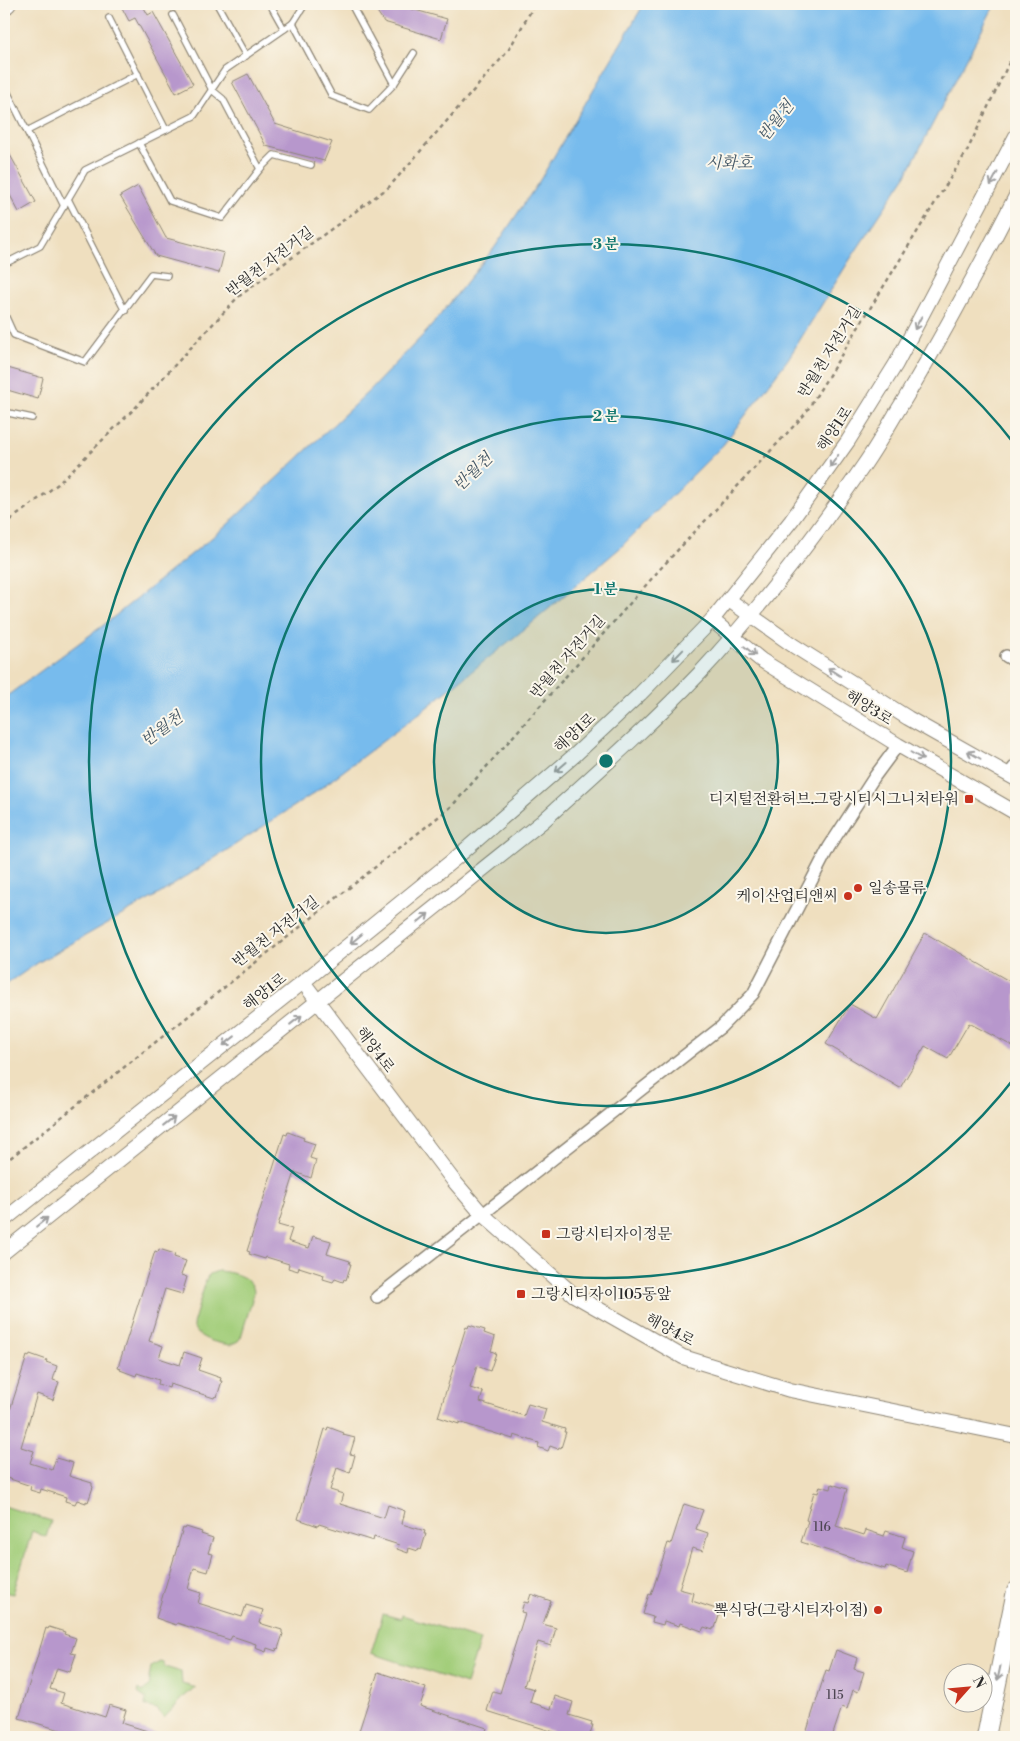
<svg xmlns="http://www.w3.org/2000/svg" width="1020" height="1741" font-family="'Libre Bodoni','Noto Serif KR',serif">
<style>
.green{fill:#a3ce7a;stroke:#677c52}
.water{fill:#77bbed;stroke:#51738c}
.building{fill:#b797cc}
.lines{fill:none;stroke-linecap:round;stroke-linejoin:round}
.service-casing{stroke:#8d8575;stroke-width:8}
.minor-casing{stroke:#8d8575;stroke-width:14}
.tertiary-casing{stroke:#8d8575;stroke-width:16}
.primary-casing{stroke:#8d8575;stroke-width:20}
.path{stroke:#8d8575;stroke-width:2.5;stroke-dasharray:4 4;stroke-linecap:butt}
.service{stroke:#fff;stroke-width:5.5}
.minor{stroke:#fff;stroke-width:11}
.tertiary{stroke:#fff;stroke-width:14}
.primary{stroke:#fff;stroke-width:18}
.oneway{stroke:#a0a0a0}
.ring{fill:none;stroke:#0f766e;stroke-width:2.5}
.poi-dot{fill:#c8321e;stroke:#fbf7ec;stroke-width:2}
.labels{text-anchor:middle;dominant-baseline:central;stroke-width:4;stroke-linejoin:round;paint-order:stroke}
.number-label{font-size:12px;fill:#4e4653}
.street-label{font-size:15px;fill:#2b2b2b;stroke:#fbf7ec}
.poi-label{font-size:15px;fill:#2b2b2b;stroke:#fbf7ec;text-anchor:end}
.water-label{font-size:16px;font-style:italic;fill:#425665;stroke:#fbf7ec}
.centre{fill:#0f766e;stroke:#fbf7ec;stroke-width:2.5}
.ring-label{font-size:15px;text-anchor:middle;font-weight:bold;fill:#0f766e;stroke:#fbf7ec;stroke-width:4;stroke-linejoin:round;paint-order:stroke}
</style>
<rect width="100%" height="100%" fill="#fbf7ec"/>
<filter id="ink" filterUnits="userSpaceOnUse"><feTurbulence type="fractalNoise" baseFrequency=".02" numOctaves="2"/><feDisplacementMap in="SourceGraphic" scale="10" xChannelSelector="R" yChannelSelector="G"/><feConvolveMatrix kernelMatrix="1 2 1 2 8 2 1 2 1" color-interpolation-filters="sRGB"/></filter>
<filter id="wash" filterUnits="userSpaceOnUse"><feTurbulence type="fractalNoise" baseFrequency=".0096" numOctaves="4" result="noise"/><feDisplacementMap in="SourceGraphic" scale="20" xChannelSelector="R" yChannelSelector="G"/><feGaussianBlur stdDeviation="1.12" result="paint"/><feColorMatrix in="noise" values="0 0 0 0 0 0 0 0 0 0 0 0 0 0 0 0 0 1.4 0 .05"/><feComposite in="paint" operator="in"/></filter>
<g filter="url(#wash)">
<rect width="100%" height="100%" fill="#efdfbf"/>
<g class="green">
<path d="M218 1271C232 1272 254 1277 254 1293L241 1337 238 1341 230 1345C217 1343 195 1339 193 1324L207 1277 210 1274Z"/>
<polygon points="4,1506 51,1521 46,1537 32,1531 13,1594 4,1592"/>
<polygon points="383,1614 401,1619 402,1615 480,1640 466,1684 371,1653"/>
<polygon points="160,1662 163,1663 165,1667 181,1672 182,1684 197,1688 187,1694 164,1718 156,1709 145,1706 146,1699 138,1693 139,1689 143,1692 150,1684 149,1678 151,1667"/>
</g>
<polygon class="water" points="644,4 995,4 905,177 849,261 788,359 723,445 620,548 532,623 416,716 313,794 161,893 39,962 4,986 4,698 105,624 225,527 370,390 428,330 495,247 540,180"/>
<g id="blocks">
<g class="building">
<polygon points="120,4 142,4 148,15 153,12 193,84 176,93 135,18 129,21"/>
<polygon points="372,4 394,4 447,19 441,39 384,22"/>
<polygon points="248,74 275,124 332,142 324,161 266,146 232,82"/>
<polygon points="4,144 36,202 19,212 4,184"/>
<polygon points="138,186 166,238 224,253 219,273 156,256 120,196"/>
<polygon points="4,367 43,378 38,399 4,389"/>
<polygon points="925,933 1016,985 1016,1048 969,1023 948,1059 925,1046 900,1088 826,1044 850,1004 877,1019"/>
<polygon points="288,1132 304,1138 303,1140 315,1144 310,1158 316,1160 311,1178 295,1172 278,1225 292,1229 288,1241 309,1248 313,1236 331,1241 327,1254 350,1261 349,1264 351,1264 346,1280 344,1279 343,1282 335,1279 333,1282 323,1279 324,1275 299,1267 298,1271 288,1268 289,1264 266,1257 265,1259 249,1254 250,1252 247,1251 284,1134 287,1135"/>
<polygon points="159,1249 175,1254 174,1257 186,1261 181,1275 187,1277 182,1294 165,1289 149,1341 163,1346 159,1358 180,1365 184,1352 202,1358 198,1370 221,1378 220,1381 222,1381 217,1397 215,1396 214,1398 170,1384 169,1388 158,1384 159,1380 137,1373 136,1376 120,1370 121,1368 118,1367 155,1251 158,1252"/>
<polygon points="469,1325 485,1330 484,1333 495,1337 491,1351 496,1353 490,1371 477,1366 470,1388 483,1392 480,1402 524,1416 528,1404 546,1409 542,1422 565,1429 564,1432 566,1432 561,1448 559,1447 558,1449 550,1446 548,1451 538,1447 539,1443 514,1435 513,1439 459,1422 459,1424 438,1417 466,1327 468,1328"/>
<polygon points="30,1354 47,1360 46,1362 57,1366 53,1380 59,1382 53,1400 37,1394 21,1447 34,1451 30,1463 52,1470 56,1458 73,1463 69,1476 92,1483 92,1486 93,1487 88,1502 86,1501 86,1503 77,1500 75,1504 65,1501 66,1497 41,1489 40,1493 30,1490 31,1486 4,1477 4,1429 27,1356 29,1357"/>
<polygon points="328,1427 344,1433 343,1435 355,1438 350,1454 355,1455 350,1473 337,1468 330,1490 343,1494 340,1504 384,1518 388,1505 405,1511 402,1524 425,1531 424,1534 426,1534 421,1550 419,1549 418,1551 409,1548 408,1553 397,1549 399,1545 374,1537 373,1541 319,1524 318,1526 298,1519 325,1429 327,1430"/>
<polygon points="832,1484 847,1489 836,1526 864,1535 866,1530 884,1536 886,1531 905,1537 902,1547 913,1551 907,1573 886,1566 885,1569 801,1542 808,1521 806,1520 814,1492 818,1493 820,1486 831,1489"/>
<polygon points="684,1504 703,1510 696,1529 708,1533 703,1551 692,1548 679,1589 694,1593 692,1601 719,1610 718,1612 720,1613 715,1628 713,1628 713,1630 704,1627 702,1631 680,1623 679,1626 664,1621 663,1625 652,1622 653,1617 643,1614 649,1594 651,1595 668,1543 671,1544"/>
<polygon points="186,1527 202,1532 201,1534 213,1538 208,1553 213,1554 208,1572 194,1568 188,1589 201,1593 198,1603 242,1617 246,1605 263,1610 259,1623 282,1630 282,1633 283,1634 278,1649 277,1648 276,1651 267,1648 266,1652 255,1648 256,1644 232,1636 230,1640 177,1623 176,1625 156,1618 183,1528 185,1529"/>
<polygon points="531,1594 551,1601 543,1624 556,1628 551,1646 538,1642 524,1686 534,1689 530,1702 551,1709 555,1696 573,1702 569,1715 592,1722 591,1725 593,1725 589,1737 570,1737 487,1711 493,1691 500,1693 525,1613 521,1612 524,1602 528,1603"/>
<polygon points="49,1627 65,1632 64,1634 76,1638 71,1653 76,1654 70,1672 57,1668 50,1689 64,1693 61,1703 105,1717 109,1705 126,1710 122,1723 160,1735 159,1737 84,1737 19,1718 46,1628 48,1629"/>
<polygon points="836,1650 857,1658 854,1669 864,1672 858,1692 853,1690 847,1709 842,1707 832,1737 805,1737 826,1670 829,1671"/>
<polygon points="378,1672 426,1688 420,1706 487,1728 484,1737 357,1737"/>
</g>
</g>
</g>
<g filter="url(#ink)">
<use href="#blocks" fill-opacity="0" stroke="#8d8575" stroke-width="1"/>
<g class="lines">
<defs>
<g id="service">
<polyline points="217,4 246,56"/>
<polyline points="270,4 284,29"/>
<polyline points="351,4 394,84"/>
<polyline points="173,15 212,90 223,99 260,169"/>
<polyline points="109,18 166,130"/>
<polyline points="293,23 332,96 369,110 394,84 414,53"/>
<polyline points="4,85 64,206"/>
<polyline points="27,131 138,74"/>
<polyline points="139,143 170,201 222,218 260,169 274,155 311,165"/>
<polyline points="68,199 125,311"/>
<polyline points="4,264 40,246 85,170 194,116 225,70 293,23 305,4"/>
<polyline points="4,313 14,335 85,362 151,274 167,276"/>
<polyline points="4,412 32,418"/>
</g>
<g id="minor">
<polyline points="1006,656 1016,662"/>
<polyline points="1008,775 1016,765"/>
<polyline points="377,1297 721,1027 753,994 829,847 875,776 898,745"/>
</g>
<g id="tertiary">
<polyline points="4,9 9,4"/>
<polyline points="729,600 794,646 908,718 1016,779"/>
<polyline points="712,620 761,660 898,745 1016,813"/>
<polyline points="303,982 453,1180 482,1214 574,1295 683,1357 790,1390 1016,1436"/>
<polyline points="4,1220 303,982 457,857 576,754 640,694 712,620 791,521 848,441 896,364 1016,136"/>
<path d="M4 1252 543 821C596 773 650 725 699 674 759 610 814 538 864 465 875 449 885 432 895 415 939 344 978 270 1016 196"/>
</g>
<polyline id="primary" points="986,1737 1016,1591"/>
</defs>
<use href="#service" class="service-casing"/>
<use href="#minor" class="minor-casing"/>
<use href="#tertiary" class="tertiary-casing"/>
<use href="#primary" class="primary-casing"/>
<g class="path">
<polyline points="4,525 58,484 135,408 238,297 389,187 508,51 535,4"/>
<polyline points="4,1163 452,806 661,568 805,414 967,151 1016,48"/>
</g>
<use href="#service" class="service"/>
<use href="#minor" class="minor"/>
<use href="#tertiary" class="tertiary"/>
<use href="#primary" class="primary"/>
</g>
<defs><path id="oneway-shaft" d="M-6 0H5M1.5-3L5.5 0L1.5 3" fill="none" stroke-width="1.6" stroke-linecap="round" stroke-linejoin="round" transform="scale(1.25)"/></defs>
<g class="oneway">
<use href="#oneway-shaft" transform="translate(994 179) rotate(118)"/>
<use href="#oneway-shaft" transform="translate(918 323) rotate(118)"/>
<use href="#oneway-shaft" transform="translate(834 461) rotate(125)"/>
<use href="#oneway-shaft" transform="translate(750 651) rotate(39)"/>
<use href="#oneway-shaft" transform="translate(678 655) rotate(134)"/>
<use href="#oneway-shaft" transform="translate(834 672) rotate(-148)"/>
<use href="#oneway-shaft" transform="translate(974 755) rotate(-150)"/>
<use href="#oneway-shaft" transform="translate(917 756) rotate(30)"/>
<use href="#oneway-shaft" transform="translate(561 767) rotate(139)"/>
<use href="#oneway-shaft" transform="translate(423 918) rotate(-39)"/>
<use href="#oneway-shaft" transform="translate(356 939) rotate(141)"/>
<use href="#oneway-shaft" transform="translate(296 1020) rotate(-38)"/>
<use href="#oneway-shaft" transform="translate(229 1041) rotate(142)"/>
<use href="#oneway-shaft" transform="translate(169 1121) rotate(-38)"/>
<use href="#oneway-shaft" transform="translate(42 1222) rotate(-38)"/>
<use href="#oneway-shaft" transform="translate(999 1673) rotate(102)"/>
</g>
</g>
<circle cx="606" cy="761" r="172" fill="#0f766e" fill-opacity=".12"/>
<g class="ring">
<circle cx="606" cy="761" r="172"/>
<circle cx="606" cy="761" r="345"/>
<path d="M1016 1076A517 517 0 1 1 1016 446"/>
</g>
<g class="poi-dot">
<rect x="964" y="794" width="10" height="10" rx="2.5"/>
<circle cx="858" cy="888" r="5"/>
<circle cx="848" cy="896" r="5"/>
<rect x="541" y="1229" width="10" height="10" rx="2.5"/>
<rect x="516" y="1289" width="10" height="10" rx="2.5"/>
<circle cx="878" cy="1610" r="5"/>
</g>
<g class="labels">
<g class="number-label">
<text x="822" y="1527">116</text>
<text x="835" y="1695">115</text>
</g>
<g class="street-label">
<text transform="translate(270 262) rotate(-37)">반월천 자전거길</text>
<text transform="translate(830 352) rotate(-58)">반월천 자전거길</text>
<text transform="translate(835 429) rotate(-56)">해양1로</text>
<text transform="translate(568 657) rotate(-49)">반월천 자전거길</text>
<text transform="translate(869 708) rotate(32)">해양3로</text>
<text transform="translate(575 733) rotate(-43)">해양1로</text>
<text transform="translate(276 932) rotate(-38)">반월천 자전거길</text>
<text transform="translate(265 992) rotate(-38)">해양1로</text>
<text transform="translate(375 1050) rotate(53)">해양4로</text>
<text transform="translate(670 1330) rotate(28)">해양4로</text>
</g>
<g class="poi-label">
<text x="959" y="799">디지털전환허브.그랑시티시그니처타워</text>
<text x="868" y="888" text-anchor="start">일송물류</text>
<text x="838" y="896">케이산업티앤씨</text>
<text x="556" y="1234" text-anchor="start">그랑시티자이정문</text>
<text x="531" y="1294" text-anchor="start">그랑시티자이105동앞</text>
<text x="868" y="1610">뽁식당(그랑시티자이점)</text>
</g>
<g class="water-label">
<text transform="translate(776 121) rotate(-52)">반월천</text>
<text x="729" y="163">시화호</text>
<text transform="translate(473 472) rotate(-44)">반월천</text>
<text transform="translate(162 729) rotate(-36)">반월천</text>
</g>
</g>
<circle cx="606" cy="761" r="8" class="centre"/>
<g class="ring-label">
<text x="606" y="249">3 분</text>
<text x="606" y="421">2 분</text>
<text x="606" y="594">1 분</text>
</g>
<rect width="1020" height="1741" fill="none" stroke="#fbf7ec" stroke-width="20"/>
<g transform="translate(968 1688) rotate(63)"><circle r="24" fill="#fbf7ec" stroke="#a8a59f"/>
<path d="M0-4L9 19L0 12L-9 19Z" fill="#c8321e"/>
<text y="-8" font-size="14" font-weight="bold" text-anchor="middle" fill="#2b2b2b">N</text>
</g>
</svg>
